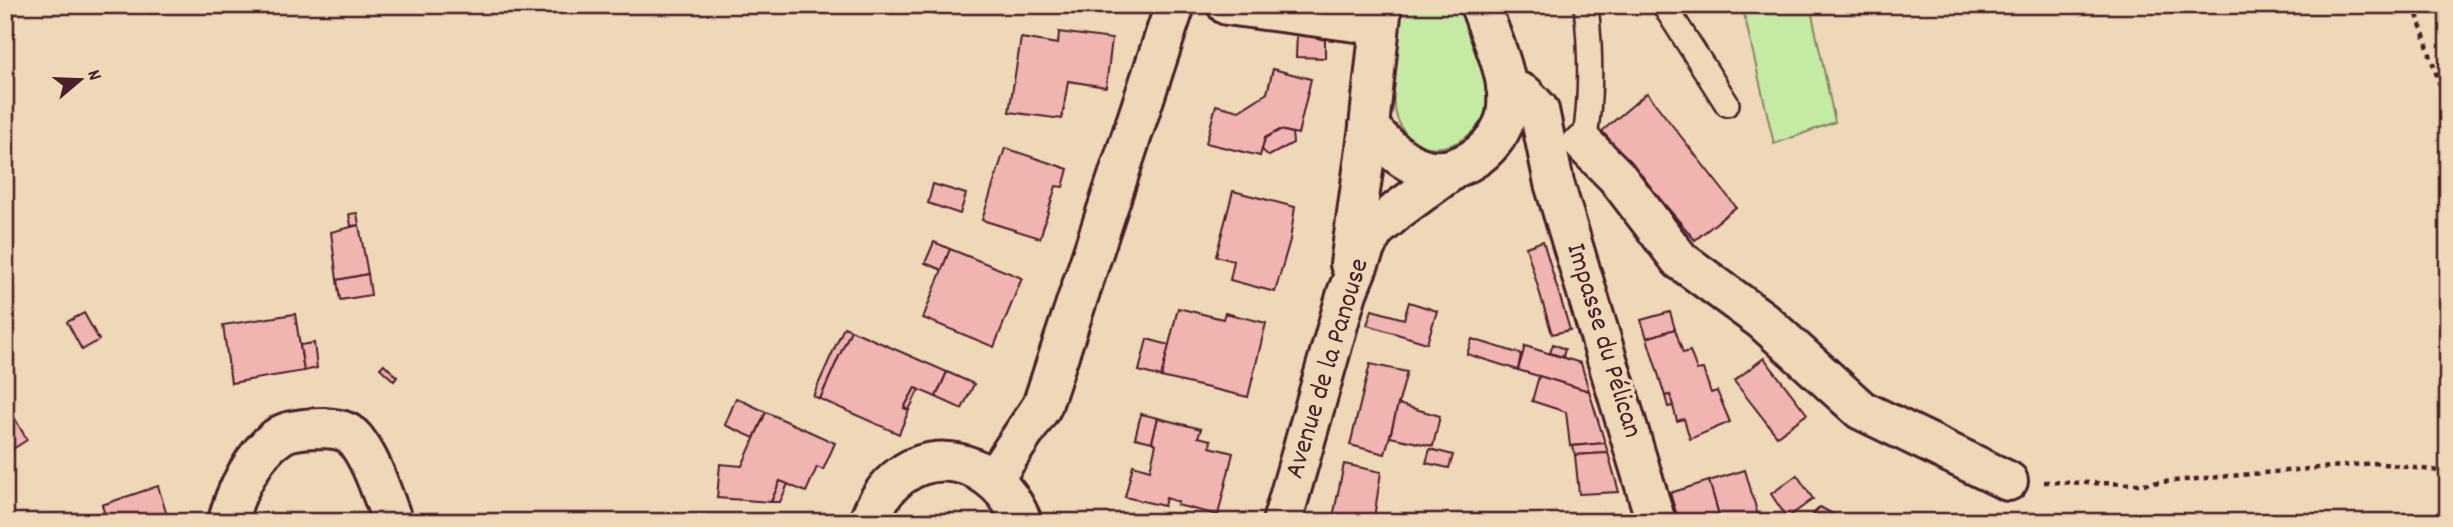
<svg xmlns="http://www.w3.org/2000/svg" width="2453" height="527" font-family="Dekko,sans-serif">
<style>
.green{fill:#c5eaa4;stroke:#888468;stroke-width:2}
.building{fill:#f0b4b1;stroke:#4a1f2b;stroke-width:2}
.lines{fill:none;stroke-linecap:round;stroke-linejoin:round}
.lane-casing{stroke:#4a1f2b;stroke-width:28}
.street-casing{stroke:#4a1f2b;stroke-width:44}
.path{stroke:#4a1f2b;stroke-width:4.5;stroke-dasharray:5 5;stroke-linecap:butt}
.lane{stroke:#eed8b7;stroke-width:23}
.street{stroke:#eed8b7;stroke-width:38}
.labels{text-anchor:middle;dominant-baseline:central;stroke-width:7;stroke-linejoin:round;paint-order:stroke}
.street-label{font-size:28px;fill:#4a1f2b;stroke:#eed8b7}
</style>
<rect width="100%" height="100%" fill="#eed8b7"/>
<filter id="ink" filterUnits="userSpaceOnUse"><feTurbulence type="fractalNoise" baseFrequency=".0143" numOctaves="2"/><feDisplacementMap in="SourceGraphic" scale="14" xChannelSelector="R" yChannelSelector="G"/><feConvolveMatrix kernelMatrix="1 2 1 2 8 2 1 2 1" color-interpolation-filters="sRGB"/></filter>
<g filter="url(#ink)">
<g class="green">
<path d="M1402 5H1461C1469 31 1490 77 1487 103 1483 143 1422 167 1401 127 1383 92 1398 42 1402 5Z"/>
<polygon points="1742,5 1810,5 1835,122 1774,144"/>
</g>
<g class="building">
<polygon points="1059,32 1112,39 1106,87 1068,81 1062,119 1009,112 1021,38 1058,44"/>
<polygon points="1297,32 1325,40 1325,58 1296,57"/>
<polygon points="1273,69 1311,79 1298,134 1280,130 1265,138 1260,156 1206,143 1216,105 1239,111 1267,93"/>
<polygon points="1647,93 1736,207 1695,240 1602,131"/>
<polygon points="1280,130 1292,133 1293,143 1269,156 1262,150 1265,138"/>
<polygon points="1005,148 1068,169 1063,187 1056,186 1040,238 982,220"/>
<polygon points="933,184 966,194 960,214 928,203"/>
<polygon points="1233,191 1295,207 1290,240 1275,292 1230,280 1234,261 1216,256"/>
<polygon points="357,213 359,225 351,226 349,214"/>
<polygon points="359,225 368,274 337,280 331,232"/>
<polygon points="1543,241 1570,330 1552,334 1526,247"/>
<polygon points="934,242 950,249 942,270 925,263"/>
<polygon points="950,249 1022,278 994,347 923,318"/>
<polygon points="368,274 371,295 340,300 337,280"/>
<polygon points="1409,302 1437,311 1427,343 1367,325 1372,310 1404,319"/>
<polygon points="1178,308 1223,319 1225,313 1266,323 1248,397 1161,377"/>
<polygon points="1670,312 1675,329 1647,338 1641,320"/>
<polygon points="84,313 99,340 82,350 67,322"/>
<polygon points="295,314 304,371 231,383 223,325"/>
<polygon points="844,327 851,330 820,399 813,396"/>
<polygon points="1675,329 1683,353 1690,351 1697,370 1703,369 1711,393 1717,391 1730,422 1690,439 1684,419 1677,421 1670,395 1665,396 1647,338"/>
<polygon points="851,330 947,372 936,397 915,388 904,408 909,410 899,434 820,399"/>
<polygon points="1147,339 1169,345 1161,377 1139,371"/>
<polygon points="1472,339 1521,354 1518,370 1467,354"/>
<polygon points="314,343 317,368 304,371 300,345"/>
<polygon points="1553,344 1565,349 1563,357 1550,353"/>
<polygon points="1525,346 1581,363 1589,391 1518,370"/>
<polygon points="1764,358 1807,414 1777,436 1734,381"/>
<polygon points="384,364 397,377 394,381 380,368"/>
<polygon points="1370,364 1407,372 1385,454 1350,445"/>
<polygon points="947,372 974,384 962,409 936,397"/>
<polygon points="1539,376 1589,391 1605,443 1570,446 1566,412 1532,401"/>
<polygon points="915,388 919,389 909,410 904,408"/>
<polygon points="1670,395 1673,406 1668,407 1665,396"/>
<polygon points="736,398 766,412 754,438 725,425"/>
<polygon points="5,401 27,440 5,454"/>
<polygon points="1398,404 1440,416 1433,446 1390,437"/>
<polygon points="766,412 835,443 823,470 817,467 806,492 780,481 771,502 717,498 720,464 742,466"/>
<polygon points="1141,414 1158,418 1152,442 1135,438"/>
<polygon points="1158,418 1201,429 1198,437 1211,440 1210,447 1233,453 1218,515 1177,505 1178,502 1166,498 1164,506 1125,497 1133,465 1150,470 1156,444 1152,442"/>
<polygon points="1605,443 1608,453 1575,455 1573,446"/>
<polygon points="1430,449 1453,455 1449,468 1426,463"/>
<polygon points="1608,453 1619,492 1579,494 1575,455"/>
<polygon points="1344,464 1381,472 1374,518 1391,522 1332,522"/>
<polygon points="1745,470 1758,515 1737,522 1721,522 1709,481"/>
<polygon points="1797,475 1813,499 1787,518 1771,494"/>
<polygon points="780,481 788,484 780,502 771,502"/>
<polygon points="1709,481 1721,522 1679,522 1670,493"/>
<polygon points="158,486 169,522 107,522 102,505"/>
<polygon points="1820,507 1844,520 1843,522 1828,522 1813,514"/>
</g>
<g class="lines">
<defs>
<g id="lane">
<polyline points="1664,5 1727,104"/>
<path d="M1574 141 1584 144C1592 97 1591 52 1586 5"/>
</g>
<g id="street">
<polyline points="1227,5 1379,25"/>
<path d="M1382 5 1369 127C1401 163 1434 188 1479 155 1491 146 1503 130 1506 115 1513 79 1491 38 1480 5"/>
<polyline points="1506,86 1525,95 1539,110 1554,183 1656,522"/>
<polyline points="1584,144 1616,176 1680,260 1762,320 1861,410 2008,481"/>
<polyline points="1350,264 1369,127"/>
<polyline points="994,478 1042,406 1175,5"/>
<path d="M228 522C234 493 255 451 281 435 291 429 312 428 324 428 334 429 346 429 354 438 373 461 382 495 393 522"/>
<path d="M869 522C897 439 991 444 1022 522"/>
<polyline points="1282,522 1347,293 1366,246 1375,230 1398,210 1451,171"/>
</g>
</defs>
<use href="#lane" class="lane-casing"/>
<use href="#street" class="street-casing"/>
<g class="path">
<polyline points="2414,5 2448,110"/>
<polyline points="2044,482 2140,484 2375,463 2448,472"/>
</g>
<use href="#lane" class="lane"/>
<use href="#street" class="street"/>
</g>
</g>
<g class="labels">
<g class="street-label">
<text transform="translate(1602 341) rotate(73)">Impasse du Pélican</text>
<text transform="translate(1329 369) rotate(-73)">Avenue de la Panouse</text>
</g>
</g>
<rect width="2453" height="527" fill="none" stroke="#eed8b7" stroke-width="28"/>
<rect x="14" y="14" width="2425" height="499" fill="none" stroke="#4a1f2b" stroke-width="2.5" filter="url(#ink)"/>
<g transform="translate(80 80) rotate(71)" stroke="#eed8b7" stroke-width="5" paint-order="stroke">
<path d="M0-5L12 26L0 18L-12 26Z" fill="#4a1f2b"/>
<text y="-10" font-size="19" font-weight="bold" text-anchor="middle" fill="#4a1f2b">N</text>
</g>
</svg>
